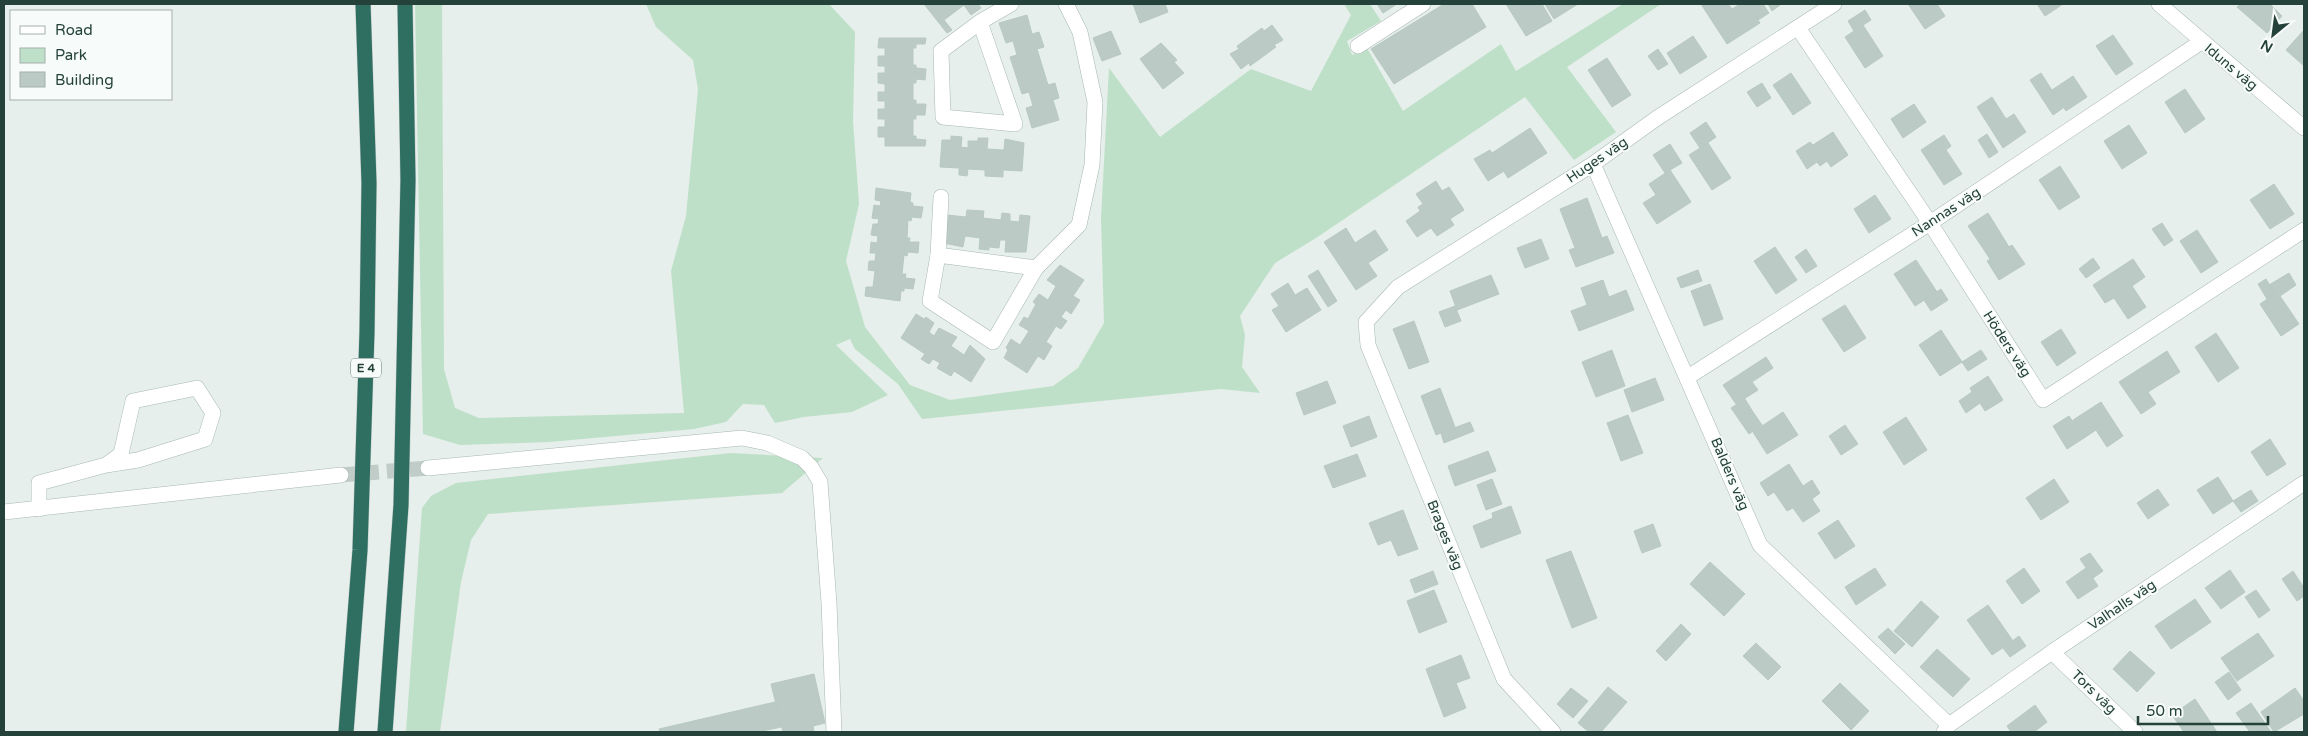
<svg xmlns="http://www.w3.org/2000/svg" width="2308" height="736" font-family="'Varela Round',sans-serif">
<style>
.green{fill:#bfe0c8}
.building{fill:#bbcac4;stroke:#b8c9c2}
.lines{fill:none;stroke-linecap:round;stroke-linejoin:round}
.minor-tunnel{stroke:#bfccc8;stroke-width:15;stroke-dasharray:15 8;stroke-linecap:butt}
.minor-casing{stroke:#a8b8b2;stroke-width:16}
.highway-casing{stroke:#c2cac8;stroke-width:16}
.minor{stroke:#fff;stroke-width:15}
.highway{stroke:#2f6f62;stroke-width:15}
.labels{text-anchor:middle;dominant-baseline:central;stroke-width:4;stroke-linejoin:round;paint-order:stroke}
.shield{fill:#f7fbf9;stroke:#637a73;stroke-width:1}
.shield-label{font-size:12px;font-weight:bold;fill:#24423a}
.street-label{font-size:14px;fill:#24423a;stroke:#f7fbf9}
</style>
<rect width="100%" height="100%" fill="#e6efeb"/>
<g class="green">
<polygon points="415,4 442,4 444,369 455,408 479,418 684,413 671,271 686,216 698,89 693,60 656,27 646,4 829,4 855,32 853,121 859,204 846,261 865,327 910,385 950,400 1053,386 1078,368 1104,323 1101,218 1109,68 1160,137 1251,69 1311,91 1351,15 1344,4 1370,4 1381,21 1347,41 1352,55 1367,48 1403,111 1501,44 1516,71 1623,4 1661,4 1567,67 1616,132 1574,160 1525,97 1316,238 1275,263 1240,316 1245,335 1242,367 1260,393 1221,389 922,419 898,384 855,349 850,339 836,345 888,395 852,412 804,417 775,423 764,405 743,404 726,422 694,429 549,442 460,445 423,434"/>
<polygon points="731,453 823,458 782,493 488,514 471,540 461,582 440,732 406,732 422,508 431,496 456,483"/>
</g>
<g class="building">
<polygon points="924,4 978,4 981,8 971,15 964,5 944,20 952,30 947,33"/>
<polygon points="1133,4 1165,4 1168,12 1140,23"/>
<polygon points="1377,4 1397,4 1383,13"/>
<polygon points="1444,4 1472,4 1486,27 1394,84 1371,49"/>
<polygon points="1506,4 1542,4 1552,21 1526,36"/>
<polygon points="1545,4 1578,4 1554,19"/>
<polygon points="1701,4 1728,4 1732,9 1740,4 1747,4 1760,23 1727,44"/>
<polygon points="1747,4 1763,4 1769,13 1758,20"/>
<polygon points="1768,4 1779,4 1780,5 1772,11"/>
<polygon points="1908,4 1937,4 1945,16 1925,29"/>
<polygon points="2037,4 2063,4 2045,16"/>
<polygon points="2240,4 2270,4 2282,16 2267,33 2237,7"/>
<polygon points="1865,10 1871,20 1854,31 1848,21"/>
<polygon points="1027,15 1032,34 1039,32 1044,47 1037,49 1048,85 1055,83 1059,98 1053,100 1059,120 1032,128 1026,108 1033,106 1029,92 1022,94 1010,57 1017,55 1013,41 1006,43 999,23"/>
<polygon points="1272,25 1283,40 1274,45 1276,47 1250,66 1249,63 1241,69 1230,54 1239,49 1237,46 1262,28 1264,31"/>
<polygon points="1863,25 1883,56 1865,68 1845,37"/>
<polygon points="2304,30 2304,64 2303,65 2286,50"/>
<polygon points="1111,31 1121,54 1102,61 1093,38"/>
<polygon points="2113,35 2133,64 2116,75 2096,46"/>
<polygon points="1693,36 1707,57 1680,74 1667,53"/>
<polygon points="879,38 926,38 925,44 916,44 916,48 913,48 913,65 916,65 916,68 926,69 925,80 916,79 916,83 913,83 913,100 916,100 916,104 926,104 925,115 916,115 916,119 913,119 913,136 916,136 916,139 926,140 925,146 885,146 885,137 878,137 878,127 885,127 885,119 878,119 878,109 885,109 885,101 878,101 878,92 885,92 885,84 878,83 878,73 885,73 885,66 878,66 878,56 885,56 885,48 878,48"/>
<polygon points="1161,43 1177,60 1174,62 1184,73 1163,89 1140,59"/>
<polygon points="1658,49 1668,64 1658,70 1648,56"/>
<polygon points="1607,58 1631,95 1612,107 1588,70"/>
<polygon points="1791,73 1811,103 1793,115 1773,85"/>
<polygon points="2041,73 2063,108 2053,115 2030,80"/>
<polygon points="2073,76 2087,97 2066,111 2052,90"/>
<polygon points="1762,83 1771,98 1757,107 1747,92"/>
<polygon points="2185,89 2205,119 2185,133 2165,102"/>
<polygon points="1992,97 2006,119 2014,114 2026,132 2003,148 1977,107"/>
<polygon points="1914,104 1926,122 1903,138 1891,119"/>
<polygon points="1706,122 1716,137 1700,148 1690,133"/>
<polygon points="2129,125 2147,153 2122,169 2104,141"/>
<polygon points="1530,128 1547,153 1508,178 1492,153"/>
<polygon points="1833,132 1848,155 1831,167 1827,161 1820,166 1817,162 1807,169 1796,151 1810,142 1813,145"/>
<polygon points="1987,134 1998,152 1989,158 1978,140"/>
<polygon points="1944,135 1951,146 1946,150 1962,174 1944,185 1921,150"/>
<polygon points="951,136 962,137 961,147 968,148 968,141 978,141 978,138 988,138 987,149 1004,150 1005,139 1024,143 1022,171 1003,170 1003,177 985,176 985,170 968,169 967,176 959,175 959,168 940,167 942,140 951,140"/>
<polygon points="1708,143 1731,178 1712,190 1689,155"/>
<polygon points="1670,144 1682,163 1665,173 1653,155"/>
<polygon points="1490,150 1504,171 1488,181 1474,159"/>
<polygon points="2060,166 2080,197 2059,210 2039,180"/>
<polygon points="1670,170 1691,202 1657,224 1643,203 1656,195 1649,184"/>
<polygon points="1436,181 1442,191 1449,187 1464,210 1450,219 1454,225 1437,236 1431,228 1417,237 1406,221 1420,211 1418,207 1423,204 1416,194"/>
<polygon points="2274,184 2294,214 2270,229 2250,200"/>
<polygon points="876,188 911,193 910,202 913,203 913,206 923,207 921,218 912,217 911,221 908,220 907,238 910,238 909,242 919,242 918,253 908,252 907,256 904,255 902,274 906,274 905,278 915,279 913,289 904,288 904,291 901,291 900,301 865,296 866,287 873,287 875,271 868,270 869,261 875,261 876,253 870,253 871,242 877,243 878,236 871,235 873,224 878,224 879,219 872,218 874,205 880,206 881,201 875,200"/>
<polygon points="1875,195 1891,219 1869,233 1854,209"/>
<polygon points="1587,198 1602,238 1607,236 1614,253 1576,267 1569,250 1575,248 1560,209"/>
<polygon points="967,210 984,211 983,218 1001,220 1002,213 1010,214 1010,221 1019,222 1020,215 1030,216 1026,252 1005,252 1006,240 1000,240 999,248 989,247 989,250 979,249 980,238 965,236 963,247 944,243 947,215 966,217"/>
<polygon points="1988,213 2009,247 1990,259 1968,226"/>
<polygon points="2162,223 2173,240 2164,246 2152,229"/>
<polygon points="1346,228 1355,243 1375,230 1388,250 1368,263 1377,276 1356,290 1324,242"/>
<polygon points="2197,230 2218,262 2201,273 2180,241"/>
<polygon points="1541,239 1549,259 1525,268 1517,248"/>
<polygon points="2012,245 2025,264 1999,280 1987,261"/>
<polygon points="1775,247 1797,280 1776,294 1754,261"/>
<polygon points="1806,249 1817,266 1806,273 1795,257"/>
<polygon points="2093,258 2100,268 2086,278 2079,269"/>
<polygon points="2133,259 2145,277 2132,286 2146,307 2128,319 2114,298 2105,303 2093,285"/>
<polygon points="1916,260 1937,292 1915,306 1894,274"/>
<polygon points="1060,265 1084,280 1073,296 1080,300 1071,314 1066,310 1061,317 1067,321 1061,329 1056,326 1046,342 1052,346 1044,360 1038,356 1027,373 1004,358 1008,350 1006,348 1011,339 1020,345 1029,331 1019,325 1024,317 1028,319 1036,304 1033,302 1039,294 1048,300 1056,286 1047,280"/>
<polygon points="1318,270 1337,301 1328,307 1308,276"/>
<polygon points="1698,270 1702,281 1681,288 1677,278"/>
<polygon points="2289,273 2296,285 2280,296 2299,324 2281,336 2260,304 2275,294 2269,285"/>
<polygon points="1491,275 1499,294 1457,310 1450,291"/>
<polygon points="2266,279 2275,294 2267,299 2258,284"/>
<polygon points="1603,280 1609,297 1626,290 1634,310 1579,331 1571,311 1587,305 1581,288"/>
<polygon points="1288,283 1295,295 1307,288 1321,310 1286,332 1272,310 1279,306 1271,294"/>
<polygon points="1710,284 1723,319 1704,326 1691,291"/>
<polygon points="1941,289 1948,300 1931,311 1924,300"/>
<polygon points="1845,305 1866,338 1844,352 1822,319"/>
<polygon points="1455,306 1461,321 1445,327 1439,312"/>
<polygon points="916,314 924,319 926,317 934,323 929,332 934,336 939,328 957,337 951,346 964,355 970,345 985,359 971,382 954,371 951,376 937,368 940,363 933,359 929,364 921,359 925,354 901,338"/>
<polygon points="1414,321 1429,362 1409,369 1393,329"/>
<polygon points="2061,329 2076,353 2057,366 2041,342"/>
<polygon points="1941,330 1962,362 1940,376 1919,345"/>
<polygon points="2216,333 2239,368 2218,382 2195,347"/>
<polygon points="1612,350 1625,386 1596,397 1582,362"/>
<polygon points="1981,350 1987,359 1968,371 1962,362"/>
<polygon points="2167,351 2180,372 2148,392 2156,404 2141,414 2119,382"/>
<polygon points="1766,357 1773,368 1752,382 1758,390 1736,404 1723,385"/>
<polygon points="1988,376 2003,400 1985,411 1980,403 1966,413 1959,401 1972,392 1970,388"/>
<polygon points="1655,378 1664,400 1632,412 1624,390"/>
<polygon points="1327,381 1336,403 1304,415 1296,393"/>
<polygon points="1440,388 1455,427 1436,435 1421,396"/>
<polygon points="1745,399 1753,412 1740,421 1731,408"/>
<polygon points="2101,402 2123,436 2107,447 2096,430 2084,438 2073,420"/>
<polygon points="1753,412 1762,425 1749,434 1740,421"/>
<polygon points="1783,412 1798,435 1767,454 1753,432"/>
<polygon points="1628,415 1643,453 1621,461 1607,423"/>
<polygon points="1369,416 1377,437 1351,447 1343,426"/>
<polygon points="2069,416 2084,438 2067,449 2053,426"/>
<polygon points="1906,417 1927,450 1904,465 1883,432"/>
<polygon points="1470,422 1474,431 1444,443 1441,433"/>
<polygon points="1845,425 1858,444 1841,455 1829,436"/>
<polygon points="2270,439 2286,464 2267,476 2251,452"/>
<polygon points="1488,451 1496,471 1455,486 1448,466"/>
<polygon points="1357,454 1366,476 1333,488 1324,466"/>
<polygon points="1789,464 1803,486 1812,480 1820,493 1812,499 1820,511 1803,522 1793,508 1787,511 1774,492 1768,496 1760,483"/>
<polygon points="2218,477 2233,501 2213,514 2197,490"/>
<polygon points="1492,479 1502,504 1486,510 1477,485"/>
<polygon points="2054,479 2069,502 2041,520 2026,498"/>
<polygon points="2158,489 2169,505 2148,519 2137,503"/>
<polygon points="2251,490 2258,501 2241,512 2233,501"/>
<polygon points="1511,506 1521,533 1481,548 1473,526 1493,518 1492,513"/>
<polygon points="1403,510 1418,549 1398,556 1391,540 1378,545 1369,523"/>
<polygon points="1838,520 1855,546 1835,559 1818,533"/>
<polygon points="1653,524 1661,546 1642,553 1634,531"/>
<polygon points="1571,551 1597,618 1572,628 1546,560"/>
<polygon points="2090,553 2103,571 2093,578 2080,559"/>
<polygon points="1710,562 1745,594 1724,616 1690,584"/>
<polygon points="1875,568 1886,585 1856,605 1845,587"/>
<polygon points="2024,568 2040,591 2022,604 2006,581"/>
<polygon points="2086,568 2098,586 2078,599 2066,582"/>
<polygon points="2230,570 2245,592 2221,609 2205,588"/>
<polygon points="1433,571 1438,584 1415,593 1410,580"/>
<polygon points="2293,571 2304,588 2304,596 2297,601 2282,579"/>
<polygon points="1434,590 1447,622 1419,633 1407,601"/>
<polygon points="2256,590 2270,610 2259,618 2245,597"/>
<polygon points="2195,599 2211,622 2171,649 2155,626"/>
<polygon points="1921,601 1939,617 1912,647 1894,631"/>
<polygon points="1988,605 2013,641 1992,655 1967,620"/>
<polygon points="1681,624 1691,634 1666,661 1656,651"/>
<polygon points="1888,628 1905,644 1895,654 1878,637"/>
<polygon points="2258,633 2274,656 2237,681 2221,658"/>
<polygon points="2019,636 2026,646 2010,657 2003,648"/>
<polygon points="1756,643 1781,667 1768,680 1743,656"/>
<polygon points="1937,649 1970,679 1953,697 1920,667"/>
<polygon points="2130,651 2155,673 2137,692 2113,669"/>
<polygon points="1461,655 1470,678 1456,683 1466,708 1444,717 1426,669"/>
<polygon points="2229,672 2241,690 2228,700 2215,682"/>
<polygon points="814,674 825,723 813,726 814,732 783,732 771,684"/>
<polygon points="1840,683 1869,711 1851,730 1822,701"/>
<polygon points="1608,687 1627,702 1601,732 1589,732 1578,723"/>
<polygon points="1571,688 1588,701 1573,718 1557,704"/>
<polygon points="2295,688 2304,701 2304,714 2274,732 2261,712"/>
<polygon points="2195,699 2217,732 2184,732 2172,715"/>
<polygon points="775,702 781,727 758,732 660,732 659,729"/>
<polygon points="2251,703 2271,732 2250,732 2236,713"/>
<polygon points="2035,705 2047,722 2034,732 2011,732 2007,726"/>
</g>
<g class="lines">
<polyline class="minor-tunnel" points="341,475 428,468"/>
<defs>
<g id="minor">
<polyline points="2159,4 2304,128"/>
<polyline points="980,22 1015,124 943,117 941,51 980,22 1011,4"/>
<polyline points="1798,28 1930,223 2043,400 2304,230"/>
<polyline points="1358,46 1423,4"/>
<polyline points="1593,164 1760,545 1949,725"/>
<polyline points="938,255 941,197"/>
<polyline points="1036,268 938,255 930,301 993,342 1036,268 1079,225 1092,165 1095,102 1080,32 1066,4"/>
<polyline points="1688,377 1930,223 2201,42"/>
<polyline points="428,468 742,438 767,443 802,458 811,467 820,482 829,603 834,732"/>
<polyline points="39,509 39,483 106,465 121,454 133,401 197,388 213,413 205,439 138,460 106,465"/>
<polyline points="4,512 341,475"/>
<polyline points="2052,652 2135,732"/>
<polyline points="1553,732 1504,679 1368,345 1366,322 1398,287 1593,164 1657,118 1834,4"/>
<polyline points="1944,732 1949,725 2052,652 2304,483"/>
</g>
<g id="highway">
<polyline points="346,732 360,550 367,332 369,183 363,4"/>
<polyline points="385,732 401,505 408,180 405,4"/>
</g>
</defs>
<use href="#minor" class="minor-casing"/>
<use href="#highway" class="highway-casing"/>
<use href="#minor" class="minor"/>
<use href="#highway" class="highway"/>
</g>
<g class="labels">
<rect class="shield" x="351" y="358.5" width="30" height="19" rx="4"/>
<g class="shield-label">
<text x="366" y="368">E 4</text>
</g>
<g class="street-label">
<text transform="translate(2231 67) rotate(40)">Iduns väg</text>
<text transform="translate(1597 160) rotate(-34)">Huges väg</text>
<text transform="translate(1946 212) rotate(-33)">Nannas väg</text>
<text transform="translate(2007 344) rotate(57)">Höders väg</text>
<text transform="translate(1730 474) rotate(67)">Balders väg</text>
<text transform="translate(1445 535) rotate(68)">Brages väg</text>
<text transform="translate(2122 605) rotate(-34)">Valhalls väg</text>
<text transform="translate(2094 692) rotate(44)">Tors väg</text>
</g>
</g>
<rect width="2308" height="736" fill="none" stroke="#24423a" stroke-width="10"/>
<rect x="10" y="10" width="162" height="90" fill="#f7fbf9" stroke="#a3b1ad"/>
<rect x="20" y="26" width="25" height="8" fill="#ffffff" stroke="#a3b1ad"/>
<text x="55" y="35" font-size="15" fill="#24423a">Road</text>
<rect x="20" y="48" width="25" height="15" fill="#bfe0c8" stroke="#a3b1ad"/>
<text x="55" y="60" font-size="15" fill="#24423a">Park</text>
<rect x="20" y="72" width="25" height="15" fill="#bbcac4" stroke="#a3b1ad"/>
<text x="55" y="85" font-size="15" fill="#24423a">Building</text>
<g transform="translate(2273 35) rotate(209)" stroke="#f7fbf9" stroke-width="4" paint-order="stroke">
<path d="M0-4L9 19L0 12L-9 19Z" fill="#24423a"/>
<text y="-8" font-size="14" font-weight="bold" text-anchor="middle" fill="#24423a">N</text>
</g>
<path d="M2138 716v8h130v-8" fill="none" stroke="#24423a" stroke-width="2.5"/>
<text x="2146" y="716" font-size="15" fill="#24423a" stroke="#f7fbf9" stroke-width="4" paint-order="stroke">50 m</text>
</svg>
